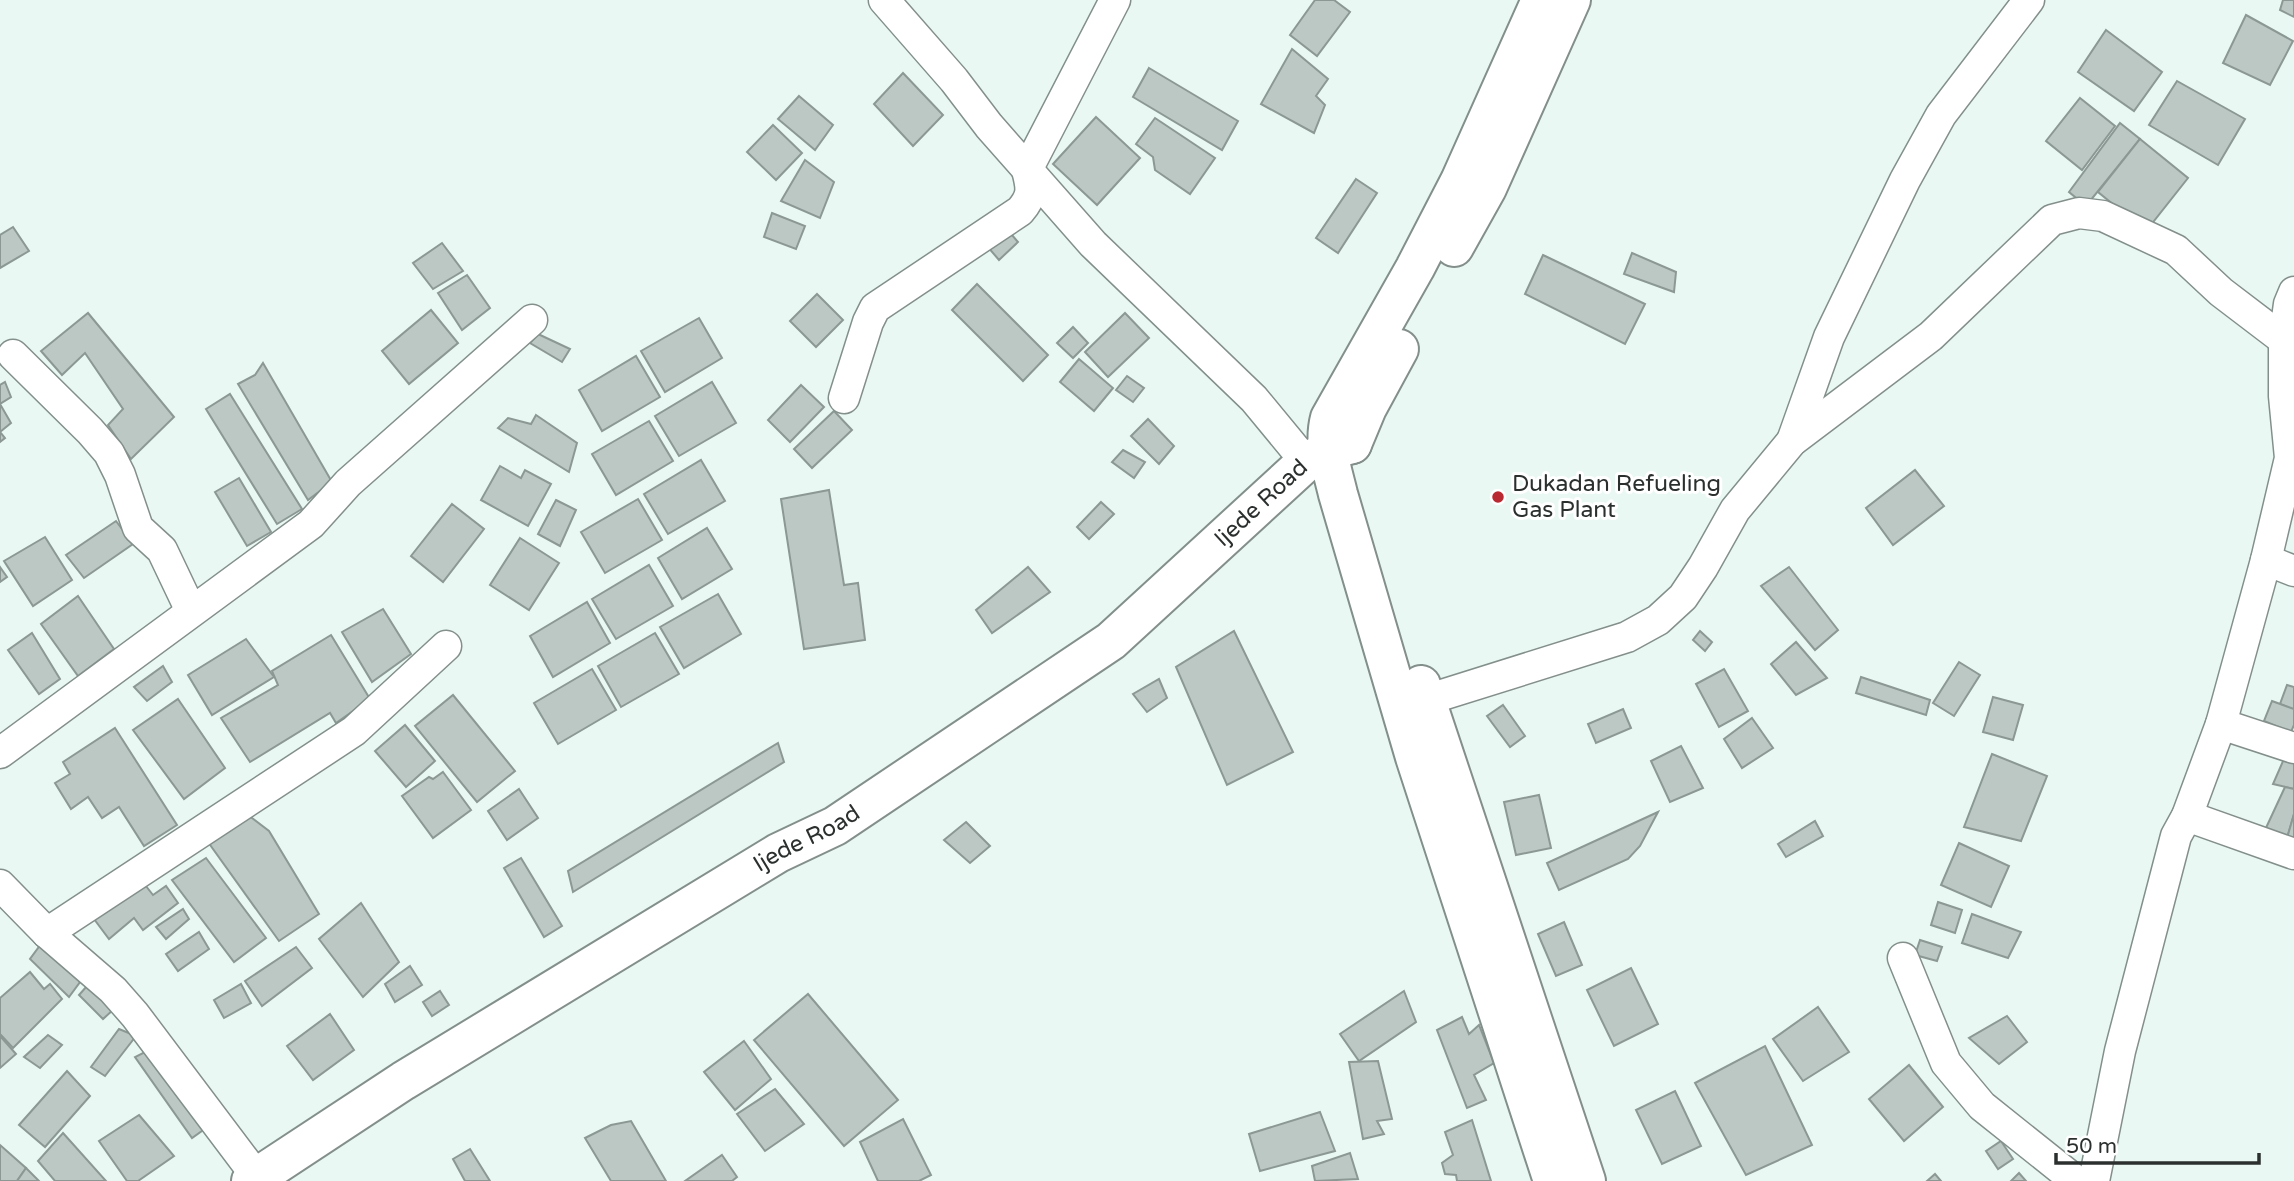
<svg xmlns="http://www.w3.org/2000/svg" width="2294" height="1181" font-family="'Varela Round',sans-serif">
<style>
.building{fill:#bbc8c4;stroke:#8b9894;stroke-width:2}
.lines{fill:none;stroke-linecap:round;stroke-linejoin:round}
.minor-casing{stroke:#838f8b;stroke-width:33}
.secondary-casing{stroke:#838f8b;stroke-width:42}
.minor{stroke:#fff;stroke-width:30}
.secondary{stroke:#fff;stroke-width:38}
.poi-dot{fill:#b92931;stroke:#fff;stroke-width:2.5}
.labels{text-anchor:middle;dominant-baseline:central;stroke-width:6;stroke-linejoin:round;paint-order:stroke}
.poi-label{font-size:23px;fill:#2b302f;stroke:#fff;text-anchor:start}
.street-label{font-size:23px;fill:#2b302f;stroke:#fff}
</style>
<rect width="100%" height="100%" fill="#eaf8f3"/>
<g class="building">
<polygon points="1315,0 1334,0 1350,12 1317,56 1290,35"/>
<polygon points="2283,0 2294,0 2294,17 2280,10"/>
<polygon points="2246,15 2293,41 2270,85 2223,63"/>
<polygon points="2106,30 2162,72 2134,111 2078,72"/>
<polygon points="1292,49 1328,79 1316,96 1325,105 1314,133 1261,104"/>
<polygon points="1149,68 1238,121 1222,150 1133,97"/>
<polygon points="903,73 943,115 913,146 874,104"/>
<polygon points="2177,81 2245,119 2218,165 2149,125"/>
<polygon points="799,96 833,125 815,150 778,119"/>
<polygon points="2080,98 2115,126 2082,170 2046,141"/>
<polygon points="1096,117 1140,158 1097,205 1053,164"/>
<polygon points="1155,118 1215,158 1190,194 1155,170 1153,157 1136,144"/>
<polygon points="2120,123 2140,139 2086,206 2069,192"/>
<polygon points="773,125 802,153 776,180 747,152"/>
<polygon points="2140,139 2188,178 2146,231 2098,192"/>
<polygon points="805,160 834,182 820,218 781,201"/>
<polygon points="1356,179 1377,193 1338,253 1316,238"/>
<polygon points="772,213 805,226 796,249 764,237"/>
<polygon points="13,227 29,251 0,268 0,235"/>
<polygon points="1006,228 1018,242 999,260 987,246"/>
<polygon points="442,243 463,271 433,289 413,263"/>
<polygon points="1632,253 1676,272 1674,292 1624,274"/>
<polygon points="1543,255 1645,304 1625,344 1525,294"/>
<polygon points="467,275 490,308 462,330 438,293"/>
<polygon points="977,284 1048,355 1023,381 952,310"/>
<polygon points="817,294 843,320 816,347 790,321"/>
<polygon points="431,310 458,343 409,384 382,351"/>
<polygon points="88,313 174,417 131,459 108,425 123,409 85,353 62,375 41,351"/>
<polygon points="1125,313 1149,338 1108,377 1085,352"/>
<polygon points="699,318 722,358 665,392 641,351"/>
<polygon points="1073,327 1088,343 1073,358 1057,343"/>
<polygon points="538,334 570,349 562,362 530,343"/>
<polygon points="636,356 660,397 602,431 579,390"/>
<polygon points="1079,359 1113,388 1094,411 1060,382"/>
<polygon points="263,363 332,482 308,500 238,384 255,375"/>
<polygon points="1127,376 1144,388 1133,402 1116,390"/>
<polygon points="5,382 11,397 0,404 11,423 0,432 5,438 0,442 0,385"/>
<polygon points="712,382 736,423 679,456 655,416"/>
<polygon points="801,385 824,407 790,442 768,420"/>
<polygon points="230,394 302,509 277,524 206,409"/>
<polygon points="834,411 852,430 812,468 794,449"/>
<polygon points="536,415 577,443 569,472 498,428 508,418 531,424"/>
<polygon points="1148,419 1174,446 1159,464 1131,436"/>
<polygon points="649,421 673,461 616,495 592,454"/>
<polygon points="1123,450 1145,462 1134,478 1112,462"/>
<polygon points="701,460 725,501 668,534 644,494"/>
<polygon points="500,466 521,478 525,470 551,484 528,526 481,500"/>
<polygon points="1915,470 1944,506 1893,545 1866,508"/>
<polygon points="239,478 271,532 247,546 215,492"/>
<polygon points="829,490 844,585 858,583 865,640 804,649 781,499"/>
<polygon points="638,499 662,540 605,573 581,532"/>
<polygon points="556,500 576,510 560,546 538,534"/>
<polygon points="1101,502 1114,514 1089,539 1077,527"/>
<polygon points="452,504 484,529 443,582 411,556"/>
<polygon points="116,521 133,544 84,578 66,555"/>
<polygon points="707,528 732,569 682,599 658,558"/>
<polygon points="45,537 72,580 33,606 4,561"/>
<polygon points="520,538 559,563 529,610 490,585"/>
<polygon points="649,565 673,606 616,639 592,599"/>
<polygon points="0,567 7,577 0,582"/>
<polygon points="1028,567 1050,592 992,633 976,610"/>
<polygon points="1789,567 1838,630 1815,650 1761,586"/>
<polygon points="718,594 741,634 684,668 660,627"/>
<polygon points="78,596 114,649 78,676 41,624"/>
<polygon points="587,602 610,643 553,677 530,636"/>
<polygon points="383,609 411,654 372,682 342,632"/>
<polygon points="1234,631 1293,752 1227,785 1176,667"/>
<polygon points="1700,631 1712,642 1705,651 1693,640"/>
<polygon points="32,633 60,679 39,694 8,650"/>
<polygon points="655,633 679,674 621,707 598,666"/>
<polygon points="331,635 370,699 336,723 330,713 250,762 221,718 278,685 272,671"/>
<polygon points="246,639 274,677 212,715 188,675"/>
<polygon points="1796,642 1827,678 1796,695 1771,664"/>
<polygon points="1959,662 1980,675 1954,716 1933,703"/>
<polygon points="163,666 172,682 147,701 134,687"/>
<polygon points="592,669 616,710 558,744 534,703"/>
<polygon points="1724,669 1748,711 1719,727 1696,684"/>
<polygon points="1861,677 1930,700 1926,715 1856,693"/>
<polygon points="1159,679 1167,698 1147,712 1133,694"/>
<polygon points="2287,685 2294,687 2294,710 2280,704"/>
<polygon points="453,695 515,771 477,802 415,726"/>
<polygon points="1993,697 2023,705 2013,740 1983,732"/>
<polygon points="178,699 225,768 184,799 133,730"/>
<polygon points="2272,701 2294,709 2294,725 2291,732 2264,721"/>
<polygon points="1503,705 1525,736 1510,747 1487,716"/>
<polygon points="1623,709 1631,728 1596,743 1588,724"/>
<polygon points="1752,718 1773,748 1742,768 1724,739"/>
<polygon points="405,725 435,761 406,787 375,751"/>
<polygon points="115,728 177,825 144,846 119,807 102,818 88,797 71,809 55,783 70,774 63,762"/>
<polygon points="778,743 784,762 573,892 568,871"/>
<polygon points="1681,746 1703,788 1670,802 1651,761"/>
<polygon points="2287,752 2294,755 2294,789 2273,784"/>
<polygon points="1992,754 2047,776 2021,841 1964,827"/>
<polygon points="443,772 471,810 433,838 402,796 429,777 433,779"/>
<polygon points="2285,787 2294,789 2294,814 2287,838 2265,830"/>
<polygon points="519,789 538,818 507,840 488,811"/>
<polygon points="1539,795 1551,848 1516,855 1504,802"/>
<polygon points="1658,812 1640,846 1628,859 1559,890 1547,863"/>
<polygon points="2294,814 2294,848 2285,845"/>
<polygon points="248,815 269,831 319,914 279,941 208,842"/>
<polygon points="1815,821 1823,836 1786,857 1778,844"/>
<polygon points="966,822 990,846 970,863 944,840"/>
<polygon points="1959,843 2009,866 1991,907 1941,885"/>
<polygon points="206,858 266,938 234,962 172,880"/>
<polygon points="521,858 562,926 544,937 504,868"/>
<polygon points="142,881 153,895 166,886 178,903 143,930 134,918 109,939 94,919"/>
<polygon points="1938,902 1962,910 1955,933 1931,925"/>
<polygon points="361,903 399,962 363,997 319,939"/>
<polygon points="183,909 189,919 166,939 156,927"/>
<polygon points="1972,914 2021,932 2008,958 1962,943"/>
<polygon points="1564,922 1582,965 1556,976 1538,934"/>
<polygon points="199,932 209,949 178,971 166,954"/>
<polygon points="1920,940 1942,947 1937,961 1915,955"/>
<polygon points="41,944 80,982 69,997 30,959"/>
<polygon points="296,947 312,968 262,1006 245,981"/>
<polygon points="410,966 422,985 395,1002 385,984"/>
<polygon points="1631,968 1658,1024 1614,1046 1587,990"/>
<polygon points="30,972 44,989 50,984 62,999 13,1048 0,1034 0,998"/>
<polygon points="241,984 251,1003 224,1018 214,1000"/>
<polygon points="87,986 114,1009 103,1019 79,995"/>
<polygon points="440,991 449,1005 432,1016 423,1002"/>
<polygon points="1404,991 1416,1022 1359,1061 1340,1034"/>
<polygon points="808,994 898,1100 844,1146 754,1040"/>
<polygon points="1818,1007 1849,1052 1803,1081 1773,1039"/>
<polygon points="330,1014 354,1050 313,1080 287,1046"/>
<polygon points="2007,1016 2027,1042 1999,1064 1969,1038"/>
<polygon points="1462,1017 1469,1034 1479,1025 1494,1063 1474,1075 1486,1100 1467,1108 1437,1030"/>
<polygon points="119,1029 136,1036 105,1076 91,1067"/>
<polygon points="48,1035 62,1045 40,1068 24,1057"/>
<polygon points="0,1036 16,1054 0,1068"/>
<polygon points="744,1041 771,1079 735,1110 704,1072"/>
<polygon points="1765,1046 1812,1145 1746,1175 1695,1083"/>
<polygon points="149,1050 206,1128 192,1138 135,1057"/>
<polygon points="1378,1061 1392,1119 1377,1121 1384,1134 1363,1139 1349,1062"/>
<polygon points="1909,1065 1943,1107 1904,1141 1869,1099"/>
<polygon points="67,1071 90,1096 45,1147 19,1125"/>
<polygon points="775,1089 804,1124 765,1151 737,1114"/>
<polygon points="1675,1091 1701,1146 1662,1164 1636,1110"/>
<polygon points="1320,1112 1335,1151 1260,1171 1249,1134"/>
<polygon points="139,1115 174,1156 138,1181 127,1181 99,1141"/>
<polygon points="903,1119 931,1175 919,1181 878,1181 860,1142"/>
<polygon points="1472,1120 1491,1181 1457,1181 1456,1175 1445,1174 1442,1163 1453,1155 1445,1132"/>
<polygon points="631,1121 666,1181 611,1181 585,1138 611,1125"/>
<polygon points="63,1133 106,1181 55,1181 38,1161"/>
<polygon points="2001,1141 2013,1159 1998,1169 1986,1151"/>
<polygon points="0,1145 26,1168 17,1181 0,1181"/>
<polygon points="470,1149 490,1181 465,1181 453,1159"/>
<polygon points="1350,1153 1358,1179 1315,1181 1312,1166"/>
<polygon points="722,1155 737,1177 732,1181 685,1181"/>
<polygon points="26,1168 39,1181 17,1181"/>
<polygon points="2019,1173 2026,1181 2011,1181"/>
<polygon points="1935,1174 1941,1181 1927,1181"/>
</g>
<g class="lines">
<defs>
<g id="minor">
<polyline points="884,0 954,80 989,126 1093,244 1254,399 1306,462"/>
<polyline points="13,355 90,431 109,453 120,475 138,528 162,550 191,611"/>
<path d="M844 398 868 322 875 308 1020 211C1033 196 1032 189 1027 170L1115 0"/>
<polyline points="1792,441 1829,337 1905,180 1941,115 2029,0"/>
<polyline points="2266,560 2294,571"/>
<polyline points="1426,700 1627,637 1658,620 1683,597 1703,567 1735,510 1792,441 1931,336 2052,220 2079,213 2103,216 2176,250 2221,292 2284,340"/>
<polyline points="2221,724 2294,748"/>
<polyline points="0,753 311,524 348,483 532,320"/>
<polyline points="2187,816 2294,854"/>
<polyline points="0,885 47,933 113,990 135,1015 260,1181"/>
<polyline points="47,933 354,731 446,646"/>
<polyline points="1903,958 1946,1063 1982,1106 2076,1181"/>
<polyline points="2094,1181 2120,1051 2176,836 2187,816 2221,724 2266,560 2290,458 2284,396 2284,340 2289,304 2294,292"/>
</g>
<g id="secondary">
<path d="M1541 0 1460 181 1415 268 1330 418C1323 444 1332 469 1338 494L1415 757 1553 1181"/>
<polyline points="1454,247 1487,188 1571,0"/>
<polyline points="1352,444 1367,408 1399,349"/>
<polyline points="1421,685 1586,1181"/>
<path id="s1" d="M251 1181 403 1081 778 853 835 826 1111 641 1306 462 1327 451 1352 444"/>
</g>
</defs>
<use href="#minor" class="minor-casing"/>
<use href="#secondary" class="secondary-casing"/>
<use href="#minor" class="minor"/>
<use href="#secondary" class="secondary"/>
</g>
<circle class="poi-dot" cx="1498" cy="497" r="7"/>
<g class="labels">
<g class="poi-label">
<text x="1512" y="484">Dukadan Refueling<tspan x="1512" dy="26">Gas Plant</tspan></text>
</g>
<g class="street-label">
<text stroke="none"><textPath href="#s1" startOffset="1220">Ijede Road</textPath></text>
<text stroke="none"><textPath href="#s1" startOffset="653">Ijede Road</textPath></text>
</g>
</g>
<path d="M2056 1153v10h203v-10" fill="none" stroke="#2b302f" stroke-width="3.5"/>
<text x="2066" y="1153" font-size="21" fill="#2b302f" stroke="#ffffff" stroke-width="5" paint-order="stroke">50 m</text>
</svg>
